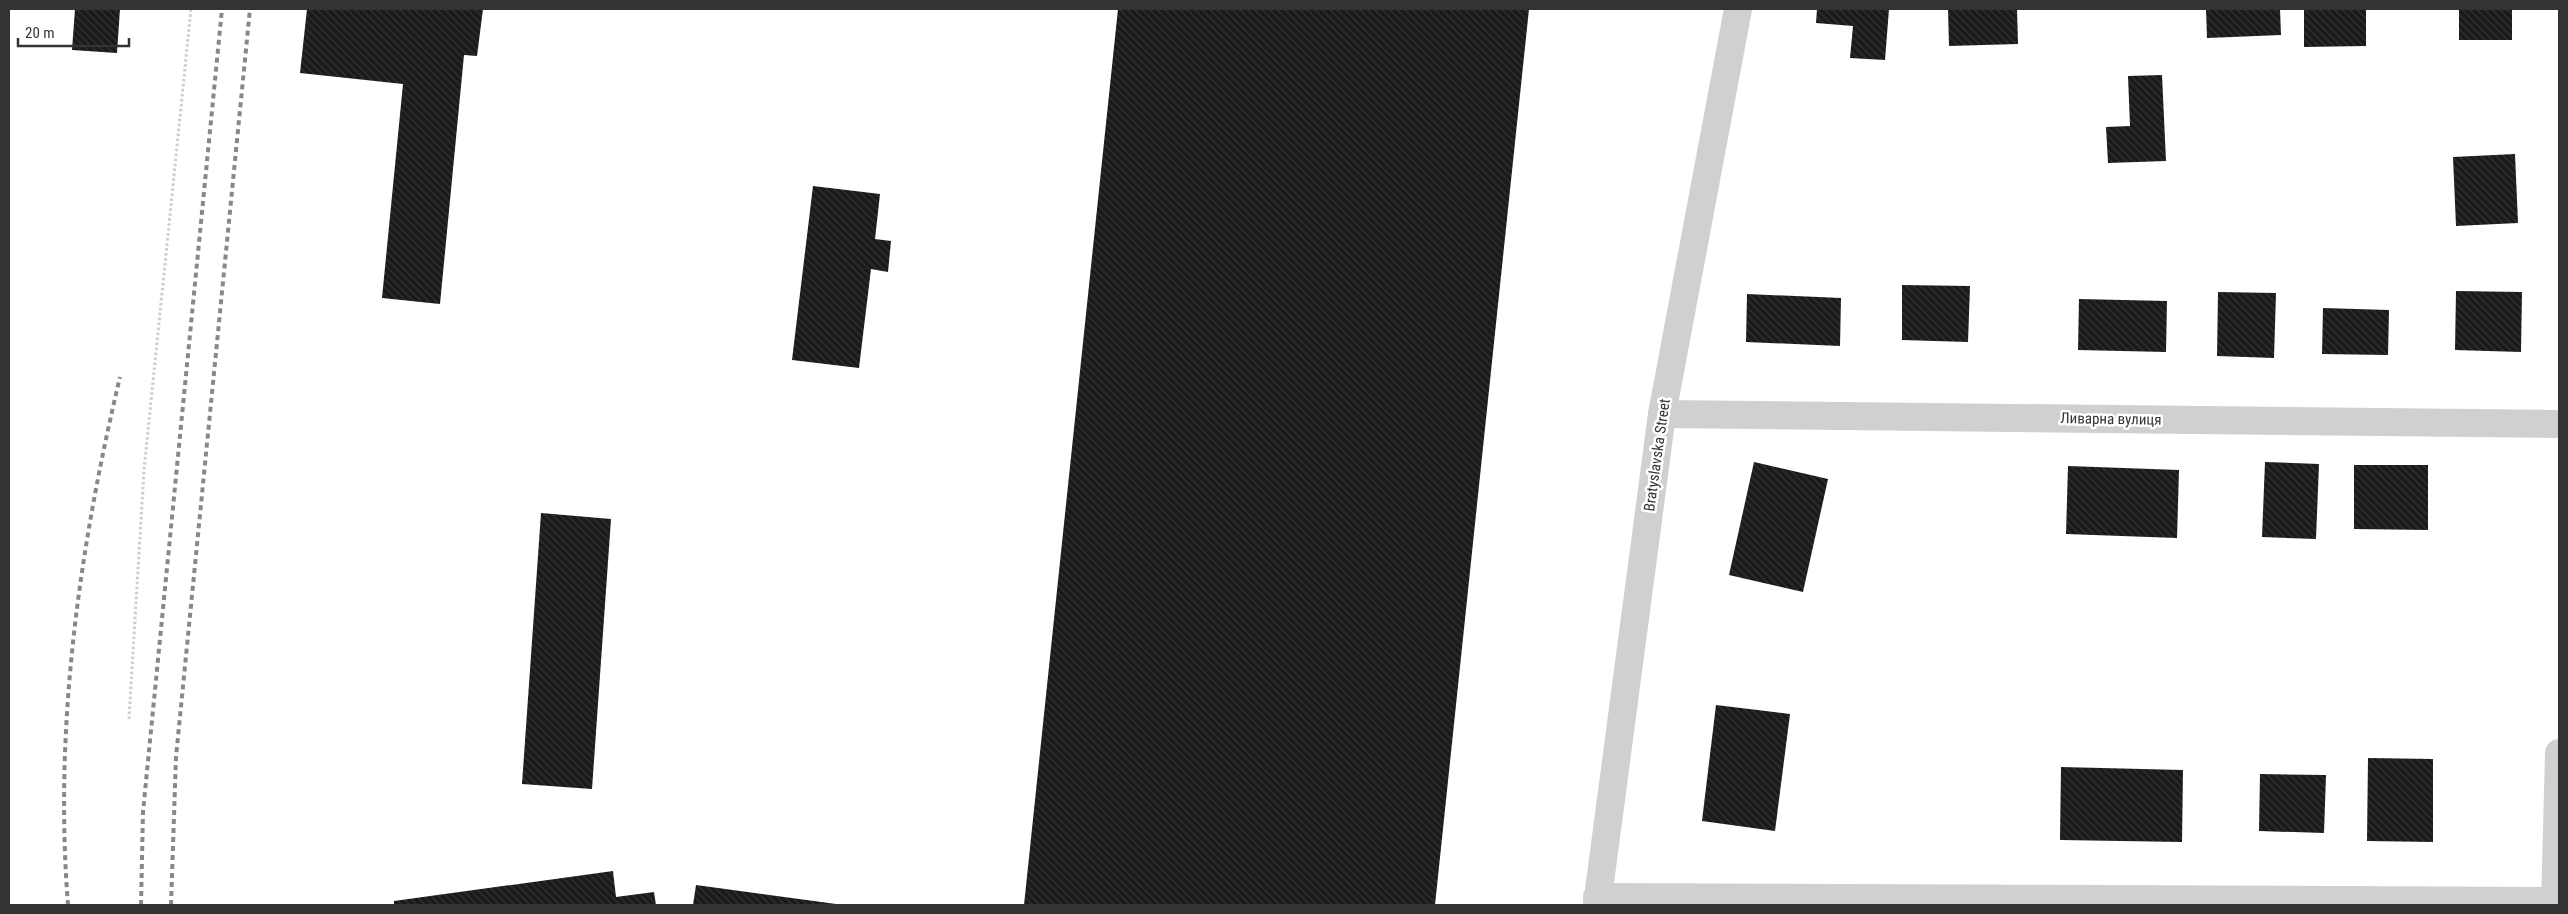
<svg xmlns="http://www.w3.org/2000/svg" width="2568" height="914" font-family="'Roboto Condensed',sans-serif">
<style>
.building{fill:url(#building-back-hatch)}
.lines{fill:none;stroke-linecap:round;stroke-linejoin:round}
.path{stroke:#cdcdcd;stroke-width:3;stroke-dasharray:2.5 2.5;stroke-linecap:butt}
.street{stroke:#d0d0d0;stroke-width:28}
.rail{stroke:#888;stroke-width:4;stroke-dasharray:5 4;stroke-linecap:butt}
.labels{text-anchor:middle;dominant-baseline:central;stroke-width:5;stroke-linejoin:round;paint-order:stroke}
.street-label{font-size:15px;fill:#333;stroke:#fff}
</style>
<defs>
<pattern id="building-back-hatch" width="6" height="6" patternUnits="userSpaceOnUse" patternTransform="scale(1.25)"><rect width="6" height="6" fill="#1a1a1a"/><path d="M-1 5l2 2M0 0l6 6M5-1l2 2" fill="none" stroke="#333"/></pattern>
</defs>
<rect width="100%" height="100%" fill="#fff"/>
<g class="building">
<polygon points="75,9 120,9 117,53 72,50"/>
<polygon points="307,9 483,9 477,56 464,55 440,304 382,298 403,84 300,73"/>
<polygon points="1118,9 1529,9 1435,905 1024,905"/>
<polygon points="1817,9 1889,9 1885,60 1850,58 1853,26 1816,23"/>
<polygon points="1948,9 2017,9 2018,44 1949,46"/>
<polygon points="2206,9 2280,9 2281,35 2207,38"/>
<polygon points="2304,9 2366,9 2366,46 2304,47"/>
<rect x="2459" y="9" width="53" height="31"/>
<polygon points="2162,75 2166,161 2108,163 2106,127 2130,126 2128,76"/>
<polygon points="2515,154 2518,223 2456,226 2453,157"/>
<polygon points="813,186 880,194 875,239 891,241 888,272 871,269 859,368 792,360"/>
<polygon points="1902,285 1970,286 1968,342 1902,340"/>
<polygon points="2456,291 2522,292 2521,352 2455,350"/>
<polygon points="2218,292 2276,293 2274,358 2217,356"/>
<polygon points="1747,294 1841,298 1840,346 1746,342"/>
<polygon points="2079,299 2167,301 2166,352 2078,350"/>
<polygon points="2323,308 2389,310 2388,355 2322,354"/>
<polygon points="1754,462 1828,479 1803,592 1729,575"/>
<polygon points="2265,462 2319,464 2316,539 2262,537"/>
<polygon points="2354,465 2428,465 2428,530 2354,529"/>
<polygon points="2068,466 2179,470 2177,538 2066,534"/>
<polygon points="541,513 611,519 592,789 522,784"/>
<polygon points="1716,705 1790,714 1775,831 1702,821"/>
<polygon points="2368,758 2433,759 2433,842 2367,841"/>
<polygon points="2061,767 2183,770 2182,842 2060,840"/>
<polygon points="2260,774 2326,775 2324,833 2259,831"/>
<polygon points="613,871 616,897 654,892 656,905 394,905 394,901"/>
<polygon points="696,885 836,904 835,905 693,905"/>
</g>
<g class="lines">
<polyline class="path" points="129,719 144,470 191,9"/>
<g class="street">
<polyline points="1662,414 2559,424"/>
<polyline points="1597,897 2559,901"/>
<polyline points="1597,905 1662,414 1738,9"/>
<polyline points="2555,905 2559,753"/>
</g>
<g class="rail">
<path d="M68 905C54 728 79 549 120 377"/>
<polyline points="141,905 143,812 222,9"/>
<polyline points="171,905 176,757 250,9"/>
</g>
</g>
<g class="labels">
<g class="street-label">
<text transform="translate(2111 419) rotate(1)">Ливарна вулиця</text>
<text transform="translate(1657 455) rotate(-82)">Bratyslavska Street</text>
</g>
</g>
<rect width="2568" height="914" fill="none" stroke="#333333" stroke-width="20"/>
<path d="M18 38v8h111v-8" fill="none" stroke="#333333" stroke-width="2.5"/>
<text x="25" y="38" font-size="15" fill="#333333" stroke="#ffffff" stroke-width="4" paint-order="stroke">20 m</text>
</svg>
